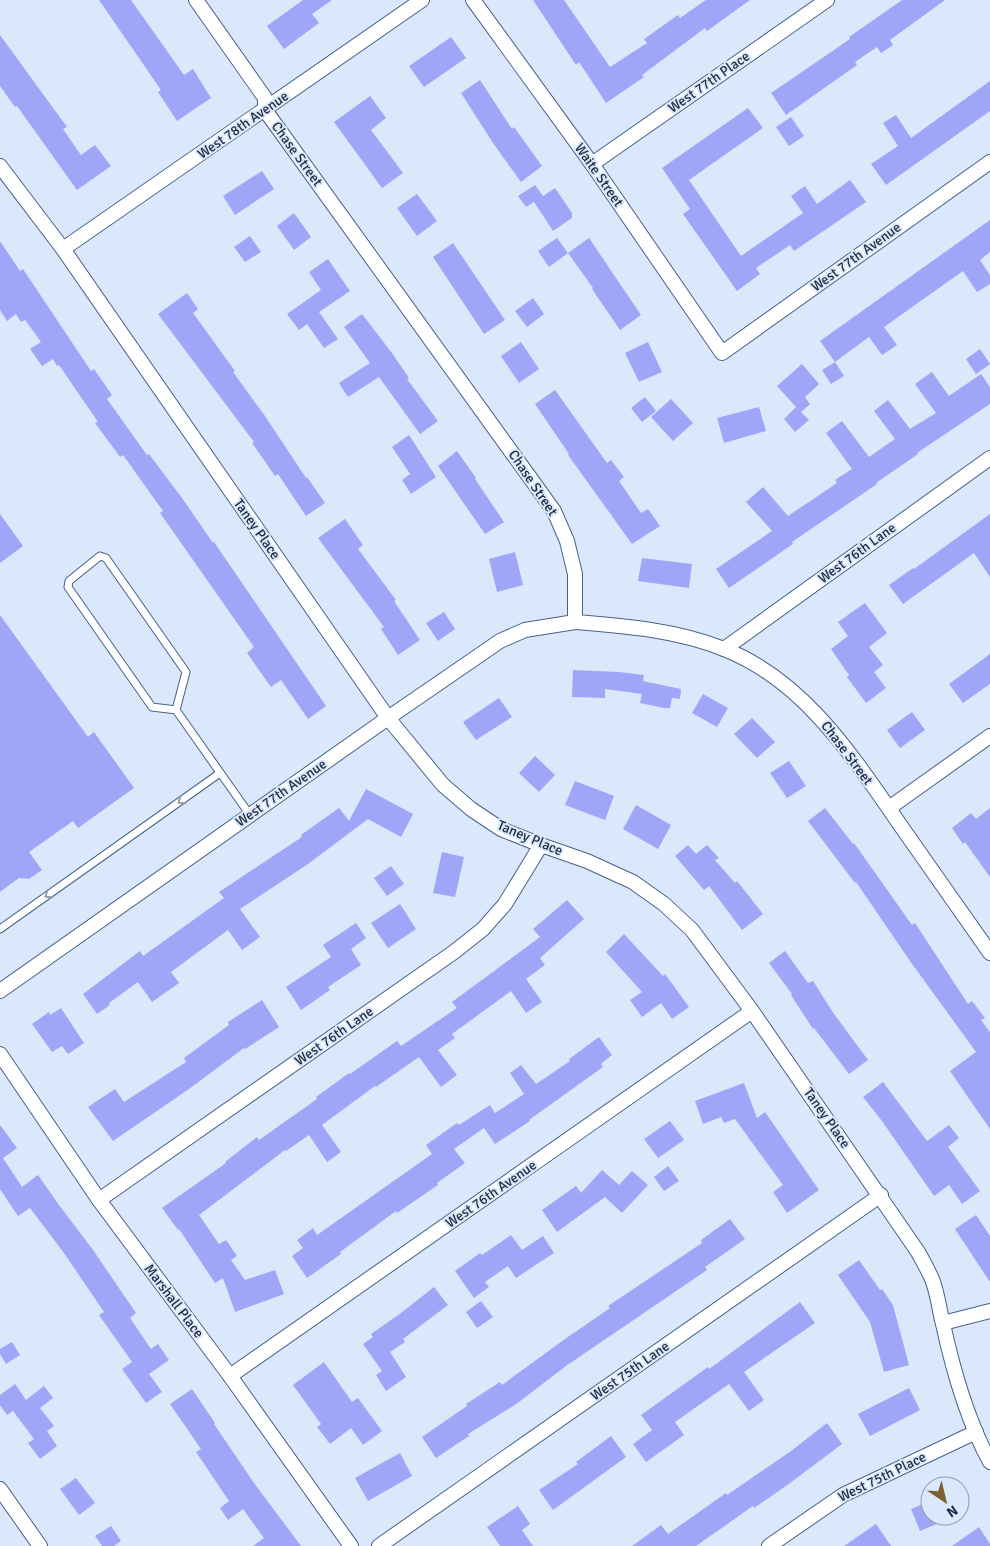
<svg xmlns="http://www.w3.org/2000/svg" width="990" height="1546" font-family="Signika,sans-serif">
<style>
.building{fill:#9fa6f8}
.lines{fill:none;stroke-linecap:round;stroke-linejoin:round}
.service-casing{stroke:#46618b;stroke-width:9}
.minor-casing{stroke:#46618b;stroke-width:16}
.service{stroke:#fff;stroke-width:7}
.minor{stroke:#fff;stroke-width:14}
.oneway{stroke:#9a9fa7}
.labels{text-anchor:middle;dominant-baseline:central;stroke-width:4;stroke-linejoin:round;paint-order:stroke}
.street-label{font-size:14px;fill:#1e2a3c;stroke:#dbe8fc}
</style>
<rect width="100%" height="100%" fill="#dbe8fc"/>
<g class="building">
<polygon points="99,0 131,0 184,75 193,69 211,98 177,121 158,92 161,90"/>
<polygon points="303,0 332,0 312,14 319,23 284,49 267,26"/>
<polygon points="533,0 564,0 610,67 647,43 644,39 678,15 680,18 706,0 750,0 707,31 705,28 642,75 644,77 606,103 579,62 576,65"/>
<polygon points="902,0 945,0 890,40 893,45 881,53 877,47 855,62 857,65 786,115 771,93 850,39 849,37"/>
<polygon points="0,35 67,127 63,129 81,155 95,145 111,166 77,190 17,106 15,107 0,86"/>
<polygon points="451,37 466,58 424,87 409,66"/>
<polygon points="480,80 512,129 514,127 542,166 521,182 493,143 461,93"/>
<polygon points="990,81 990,111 886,185 871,164 898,146 883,123 896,115 911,138"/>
<polygon points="370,96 386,118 371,130 403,173 382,188 334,122"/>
<polygon points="748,108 763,128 689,180 741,256 803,213 791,196 805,186 817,204 850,180 866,202 794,251 790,245 756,268 760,274 737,291 683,214 690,209 662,168"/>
<polygon points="791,117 804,136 789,146 776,127"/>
<polygon points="262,171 274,189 235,215 223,196"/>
<polygon points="535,185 543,196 555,188 572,213 572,218 553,231 534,202 526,207 518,196"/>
<polygon points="417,194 437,221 417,236 397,208"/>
<polygon points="294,213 311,237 294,250 277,226"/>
<polygon points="990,220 990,252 980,260 990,275 990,284 977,292 963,271 884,327 897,345 882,355 869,337 835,362 820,341"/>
<polygon points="250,236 261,252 245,262 234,247"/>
<polygon points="557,238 568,253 549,267 538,251"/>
<polygon points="589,238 641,315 620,330 592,289 593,288 568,253"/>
<polygon points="0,241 20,271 23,269 91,371 94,369 112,395 107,399 147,455 149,454 182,498 213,543 214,542 326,706 308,719 281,680 271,687 247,653 254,647 160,513 163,511 123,455 120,457 95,423 98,422 59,365 57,366 53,359 42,366 30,349 41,342 25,320 21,322 16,314 7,321 0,310"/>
<polygon points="453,243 505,320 484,334 433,257"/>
<polygon points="328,259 350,291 319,312 338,339 324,348 307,324 299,330 287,314 321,290 309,272"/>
<polygon points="187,293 198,309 193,313 235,371 233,372 265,416 306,478 307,477 325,503 306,516 278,474 275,476 252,443 254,442 158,314"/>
<polygon points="533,298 544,314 527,327 515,311"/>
<polygon points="362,314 392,353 409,378 407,379 438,421 420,434 379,377 348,397 339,383 370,363 344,327"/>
<polygon points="521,342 539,369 519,383 501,356"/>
<polygon points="648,342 662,372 639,382 625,353"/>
<polygon points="980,349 990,364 976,374 966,359"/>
<polygon points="835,362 844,376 831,384 822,370"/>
<polygon points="802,364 819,384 805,397 810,404 801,412 809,420 795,432 784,419 796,407 777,386"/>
<polygon points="932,372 949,396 981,374 990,387 990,404 917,453 918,454 876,483 877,484 792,542 793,544 729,588 716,569 772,531 746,502 763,487 788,516 837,483 835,480 852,469 826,433 842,421 869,457 895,439 874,411 888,400 910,429 936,413 915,384"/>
<polygon points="555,390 607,463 611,460 624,477 619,481 641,513 648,509 660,526 632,544 568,455 569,454 535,404"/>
<polygon points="645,397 656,411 642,422 631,408"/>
<polygon points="671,399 693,423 673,441 651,417"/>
<polygon points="759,407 766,431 724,443 717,418"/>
<polygon points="409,435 436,477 411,494 402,480 410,474 392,447"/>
<polygon points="457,451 476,478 475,479 504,522 485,534 438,466"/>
<polygon points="0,514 23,546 0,563"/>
<polygon points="990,514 990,577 974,553 903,604 889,585 913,568 914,569"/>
<polygon points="345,519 363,545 358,549 396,600 394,601 420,640 398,655 381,629 384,627 318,538"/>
<polygon points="515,552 523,585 497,592 489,559"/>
<polygon points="642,558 692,564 689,588 638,581"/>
<polygon points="865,603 887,633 869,647 883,665 874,672 886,688 866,703 847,677 849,675 831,649 848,636 838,622"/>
<polygon points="444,612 455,629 438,641 426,623"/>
<polygon points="0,615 88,737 94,732 134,788 78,828 73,821 29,852 42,870 29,879 19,878 0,892"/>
<polygon points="990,654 990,684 963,703 949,684"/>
<polygon points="573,670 619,672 644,675 643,681 681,689 680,699 672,698 670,708 664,708 640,703 642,694 605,689 605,698 572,697"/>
<polygon points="703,694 728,708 717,727 692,713"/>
<polygon points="499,698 512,717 476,740 463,722"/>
<polygon points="912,712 925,730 900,748 887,730"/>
<polygon points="752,718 775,742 757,758 734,734"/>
<polygon points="535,756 555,775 539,792 519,773"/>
<polygon points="789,761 806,786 787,798 770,773"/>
<polygon points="575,781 614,796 605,820 565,805"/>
<polygon points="366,789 413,814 401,837 368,819 308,864 240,909 260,937 242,950 228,930 171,972 179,983 152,1002 138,982 109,1003 110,1005 97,1014 83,994 140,951 143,956 224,898 219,892 302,837 301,835 339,808 349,821"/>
<polygon points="636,805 671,825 658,849 623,829"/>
<polygon points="825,808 853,844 854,843 912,925 915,923 968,1004 972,1001 985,1018 981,1020 990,1032 990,1129 950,1071 976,1052 910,961 856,882 855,883 808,821"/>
<polygon points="990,808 990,877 965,842 963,844 952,828 971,813 976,819"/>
<polygon points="688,845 696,854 707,845 719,858 715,860 735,883 737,881 763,914 742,930 709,886 704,890 675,856"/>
<polygon points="442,852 464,857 455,897 433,893"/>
<polygon points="391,866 404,884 387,896 374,878"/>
<polygon points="567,900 584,919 540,958 545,965 526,979 542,1002 526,1013 511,991 452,1034 455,1038 438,1050 457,1075 441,1087 419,1057 376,1087 375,1086 322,1125 341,1152 327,1162 309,1135 286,1151 285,1150 199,1215 219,1244 226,1240 237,1256 231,1260 245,1280 275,1270 284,1294 235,1312 223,1278 215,1283 179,1229 178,1230 162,1208 226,1163 225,1162 257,1137 259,1140 317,1099 316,1097 349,1073 350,1074 397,1041 401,1046 457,1008 452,1002 540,937 533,929"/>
<polygon points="400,904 416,929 388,948 371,923"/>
<polygon points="356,923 366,938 351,949 361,965 328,987 330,990 301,1010 286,987 331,957 323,945"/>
<polygon points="624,934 663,976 665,974 689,1007 672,1019 661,1003 642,1017 630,1000 642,992 606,952"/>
<polygon points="785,951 808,983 813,981 834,1014 868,1060 849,1074 814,1028 813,1029 791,995 792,994 769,963"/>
<polygon points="262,1000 279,1027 245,1049 244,1048 189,1089 113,1141 88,1107 115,1089 124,1102 186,1062 184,1058 229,1025 228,1022"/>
<polygon points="61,1008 84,1043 68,1054 62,1046 52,1052 32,1024 49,1012 50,1015"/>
<polygon points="599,1037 612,1055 601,1064 603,1067 529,1120 530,1121 495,1144 484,1128 454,1149 465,1163 437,1183 438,1185 397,1213 396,1211 340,1252 341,1254 307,1278 292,1256 303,1248 297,1240 313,1228 317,1235 432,1154 426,1145 457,1123 459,1125 490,1105 495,1113 524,1094 510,1073 521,1065 536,1084 570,1061 569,1059"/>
<polygon points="883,1082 927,1141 949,1125 959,1138 948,1147 980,1191 962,1204 949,1185 934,1196 882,1121 863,1097"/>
<polygon points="744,1083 757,1118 765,1112 819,1190 787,1213 773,1192 783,1185 735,1119 724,1123 721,1117 703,1124 695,1101"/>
<polygon points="670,1121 684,1140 658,1158 644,1139"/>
<polygon points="0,1125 17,1148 3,1158 22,1187 38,1175 59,1205 93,1250 136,1313 130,1318 151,1349 158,1344 169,1360 149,1374 162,1392 146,1403 122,1369 132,1362 99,1315 104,1312 64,1253 30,1208 18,1216 0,1189"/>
<polygon points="668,1166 679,1181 664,1191 654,1177"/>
<polygon points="602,1170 619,1185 632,1171 648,1185 622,1213 605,1197 557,1232 542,1210 576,1186 581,1193"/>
<polygon points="976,1215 990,1236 990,1282 955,1229"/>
<polygon points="730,1219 745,1239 705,1267 707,1270 566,1366 515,1405 468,1434 469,1436 436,1458 422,1437 467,1406 466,1404 500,1382 502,1385 565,1339 610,1308 608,1306 702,1243 701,1240"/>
<polygon points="511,1235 522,1250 543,1236 554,1253 516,1278 508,1266 485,1282 489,1287 474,1298 455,1271 480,1253 482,1255"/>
<polygon points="859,1260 880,1290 882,1289 893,1305 909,1365 884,1372 870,1322 838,1275"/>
<polygon points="434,1287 448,1305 403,1339 405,1342 390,1352 406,1377 386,1391 376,1375 382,1371 363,1344 373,1337 371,1334 401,1313"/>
<polygon points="481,1301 493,1317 477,1328 466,1312"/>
<polygon points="800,1302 815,1323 744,1372 764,1400 749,1411 729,1384 675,1422 684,1435 646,1462 633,1444 652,1430 641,1415 708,1367 709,1369"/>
<polygon points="12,1342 20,1355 6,1364 0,1354 0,1349"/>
<polygon points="324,1362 352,1402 358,1398 382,1431 363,1445 351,1428 330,1444 317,1427 321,1424 293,1385"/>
<polygon points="15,1384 26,1400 44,1386 53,1398 40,1408 54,1426 47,1431 57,1446 40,1459 28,1443 34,1439 13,1411 7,1415 0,1405 0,1395"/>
<polygon points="909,1388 920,1410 870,1436 858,1414"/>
<polygon points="192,1389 215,1423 214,1424 254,1483 301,1546 253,1546 264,1538 243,1509 228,1520 220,1508 229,1501 196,1452 201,1449 170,1404"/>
<polygon points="827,1423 842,1444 786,1486 754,1508 753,1506 696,1546 632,1546 661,1525 668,1534 726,1493 727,1495 791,1451"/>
<polygon points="611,1436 626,1457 553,1510 539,1490 578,1464 576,1462"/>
<polygon points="400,1453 412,1476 368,1501 355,1478"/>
<polygon points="76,1478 95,1503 79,1515 60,1489"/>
<polygon points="930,1501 930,1516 956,1516 920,1531 911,1509"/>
<polygon points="518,1506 530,1524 522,1530 533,1546 500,1546 487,1527"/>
<polygon points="876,1524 891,1546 844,1546"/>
<polygon points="111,1526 121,1541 114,1546 102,1546 95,1536"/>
<polygon points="979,1527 990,1544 990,1546 952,1546"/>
</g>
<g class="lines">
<defs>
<g id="service">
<polyline points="176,710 152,707 68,587 69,581 100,556 106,558 186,672 176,710 250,815"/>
<polyline points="0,929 220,773"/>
</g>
<g id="minor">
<path d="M196 0 265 98V110L554 511 567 541 575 574V622C625 626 676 630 724 649 806 681 855 760 903 829 932 870 961 912 990 953"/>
<polyline points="473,0 592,164 722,353 990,162"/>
<polyline points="592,164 827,0"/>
<path d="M0 166 63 249 388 718 443 785 471 809 501 829 541 845 587 861 633 882 664 904 692 930 752 1011 918 1252C923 1261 928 1270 932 1279 938 1294 939 1309 943 1324 953 1370 967 1420 990 1462"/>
<polyline points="63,249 422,0"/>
<polyline points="724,649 990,458"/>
<polyline points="889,808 990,736"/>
<polyline points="0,991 388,718 500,641 525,630 575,622"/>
<polyline points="0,1054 99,1200 230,1376 351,1546"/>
<polyline points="99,1200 454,952 483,929 505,904 541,845"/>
<polyline points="943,1323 990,1311"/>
<polyline points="230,1376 752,1011"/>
<polyline points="0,1489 40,1546"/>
<polyline points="379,1546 881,1195"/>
<polyline points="769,1546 843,1495 976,1432"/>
</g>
</defs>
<use href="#service" class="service-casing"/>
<use href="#minor" class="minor-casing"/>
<use href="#service" class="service"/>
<use href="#minor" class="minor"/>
</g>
<defs><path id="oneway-chevron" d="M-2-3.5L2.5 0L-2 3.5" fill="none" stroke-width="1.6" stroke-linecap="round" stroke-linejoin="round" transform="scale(1.25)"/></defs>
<g class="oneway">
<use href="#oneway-chevron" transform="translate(181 801) rotate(145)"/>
<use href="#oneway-chevron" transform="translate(48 895) rotate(145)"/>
</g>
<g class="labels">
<g class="street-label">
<text transform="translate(709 82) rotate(-35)">West 77th Place</text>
<text transform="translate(243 125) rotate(-35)">West 78th Avenue</text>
<text transform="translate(297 154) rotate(54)">Chase Street</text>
<text transform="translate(599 175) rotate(55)">Waite Street</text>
<text transform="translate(856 257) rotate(-36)">West 77th Avenue</text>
<text transform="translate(533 483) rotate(56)">Chase Street</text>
<text transform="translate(257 529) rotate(55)">Taney Place</text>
<text transform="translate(857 553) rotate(-36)">West 76th Lane</text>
<text transform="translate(847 753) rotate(53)">Chase Street</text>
<text transform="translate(281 793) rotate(-35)">West 77th Avenue</text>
<text transform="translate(530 838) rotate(23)">Taney Place</text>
<text transform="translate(334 1036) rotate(-35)">West 76th Lane</text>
<text transform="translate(827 1118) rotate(55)">Taney Place</text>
<text transform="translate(491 1194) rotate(-35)">West 76th Avenue</text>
<text transform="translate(174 1301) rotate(53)">Marshall Place</text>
<text transform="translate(630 1371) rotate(-35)">West 75th Lane</text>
<text transform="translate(882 1477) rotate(-26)">West 75th Place</text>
</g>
</g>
<g transform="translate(945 1501) rotate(145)"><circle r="24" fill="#dbe8fc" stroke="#8f9caf"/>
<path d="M0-4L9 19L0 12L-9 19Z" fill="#7b6032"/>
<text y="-8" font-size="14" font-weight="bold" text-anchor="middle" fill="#1e2a3c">N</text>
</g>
</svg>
